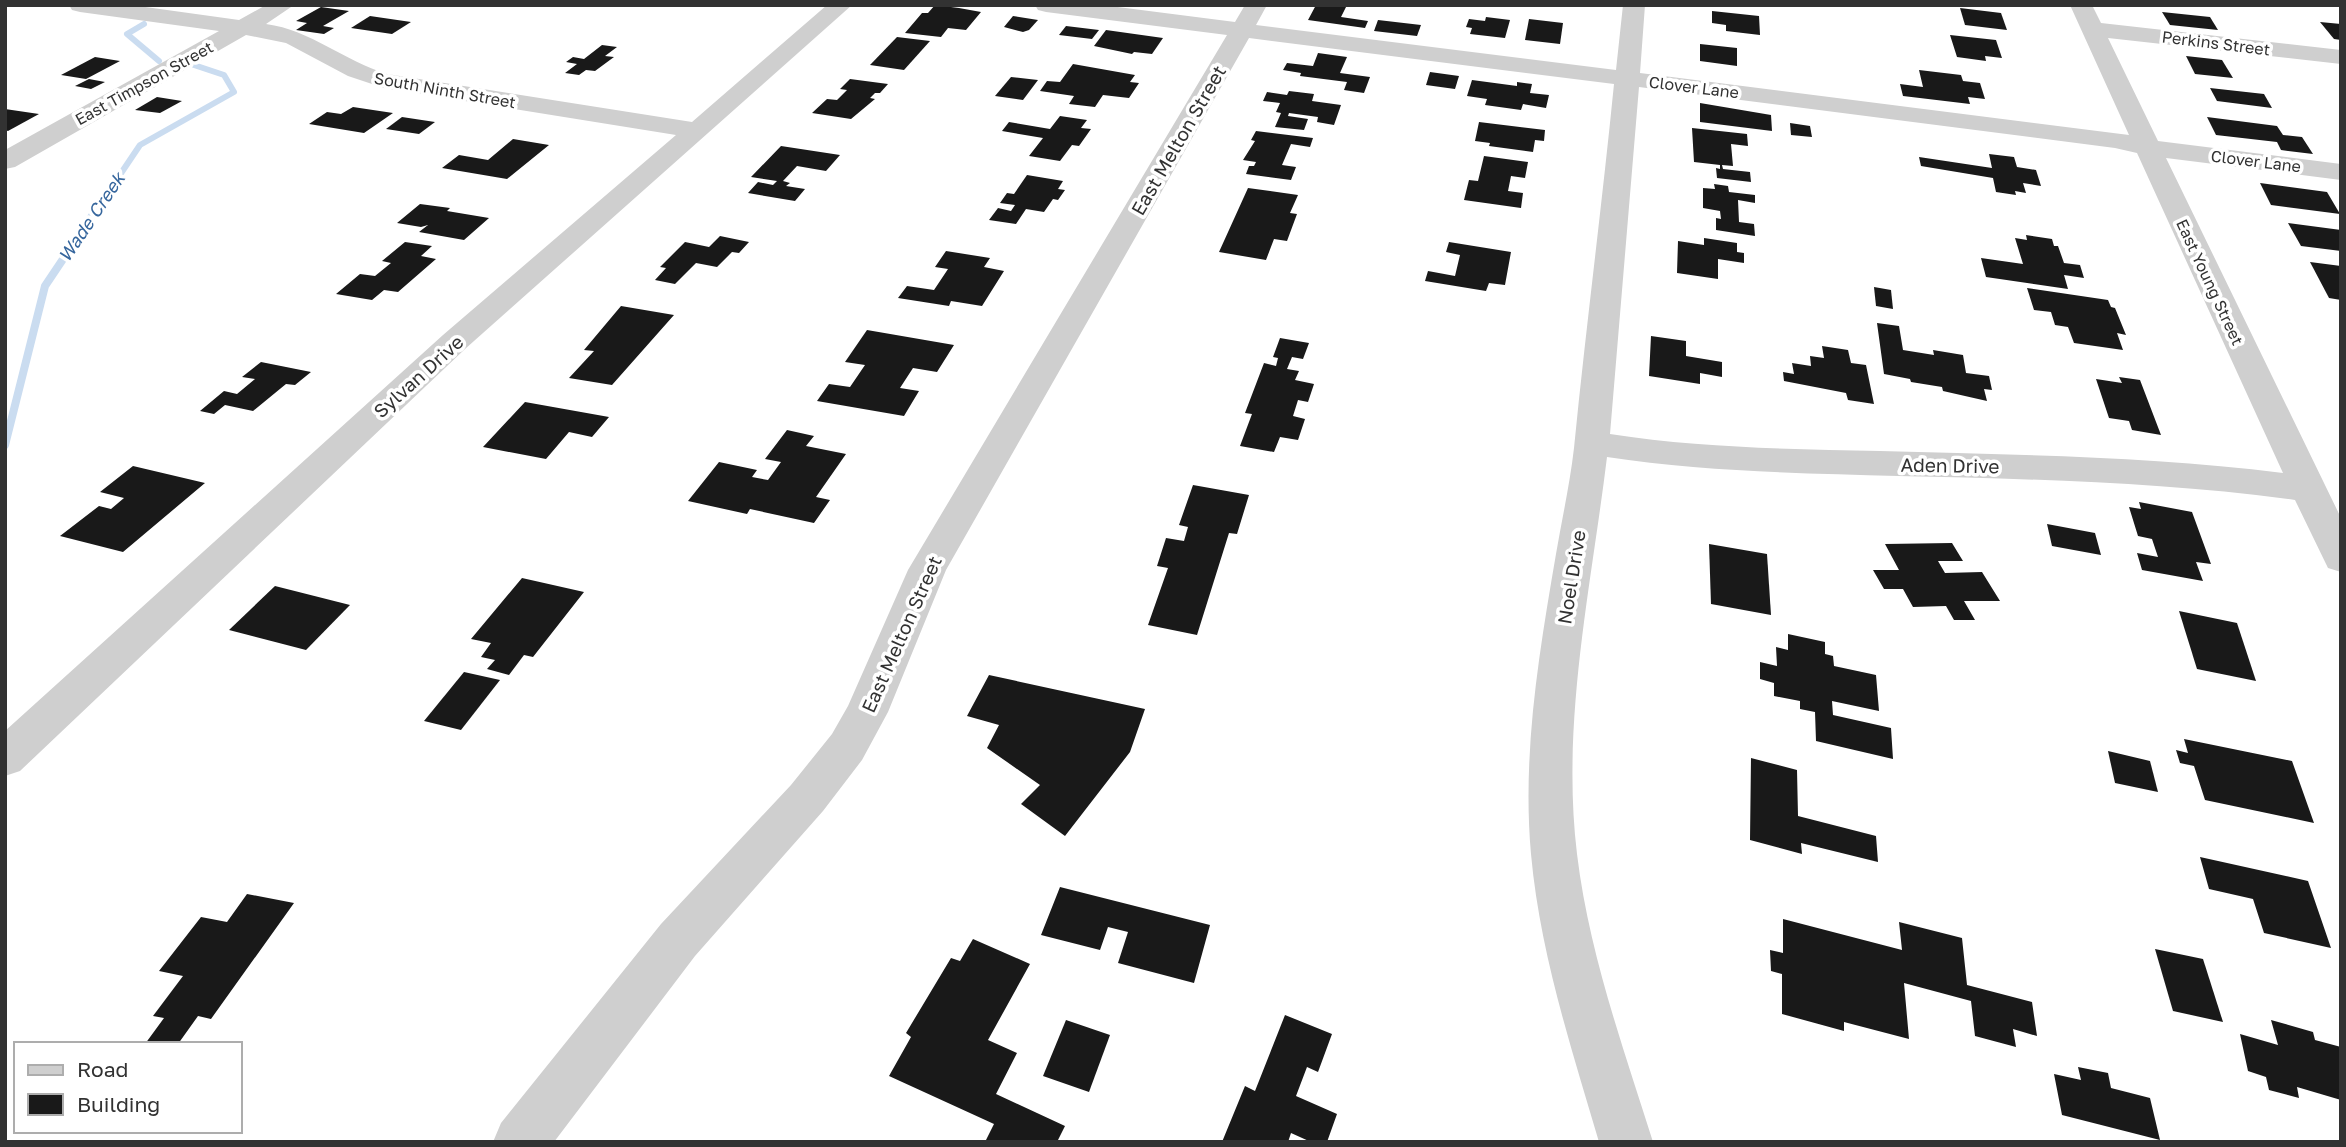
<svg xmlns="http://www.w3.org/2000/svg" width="2346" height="1147" font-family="'Golos Text',sans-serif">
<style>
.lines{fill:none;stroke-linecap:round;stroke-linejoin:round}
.stream-far1{stroke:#cadcf0;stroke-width:6}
.stream{stroke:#cadcf0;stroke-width:8}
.building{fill:#191919}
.minor{fill:#cfcfcf;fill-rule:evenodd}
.labels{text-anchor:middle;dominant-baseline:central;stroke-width:7;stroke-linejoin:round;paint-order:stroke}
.far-street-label{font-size:16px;fill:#323232;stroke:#fff}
.far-water-label{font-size:18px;font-style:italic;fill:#36669d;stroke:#fff}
.street-label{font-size:19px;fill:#323232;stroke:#fff}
</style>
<rect width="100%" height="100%" fill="#fff"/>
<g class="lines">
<g class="stream-far1">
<polyline points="144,24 127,34 159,61"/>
<polyline points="103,200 140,145 234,92 224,75 194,65"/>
</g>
<polyline class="stream" points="5,445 45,286 104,198"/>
</g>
<g class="building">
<polygon points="935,5 959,8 981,12 966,30 948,28 941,37 905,33 922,13 928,13"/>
<polygon points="1316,5 1347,5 1341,17 1368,21 1365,28 1308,20"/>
<polygon points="321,7 349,11 323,26 334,28 324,34 296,30 307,23 296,21"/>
<polygon points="1960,8 2001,13 2007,30 1965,25"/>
<polygon points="1712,11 1759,16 1760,35 1726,31 1726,25 1712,23"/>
<polygon points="2162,12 2210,17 2218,30 2170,25"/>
<polygon points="370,16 411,22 392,34 351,28"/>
<polygon points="1013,16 1038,20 1029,30 1023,32 1004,27"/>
<polygon points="1486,17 1510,20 1505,38 1470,34 1472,28 1466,27 1469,19 1485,21"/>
<polygon points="1529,19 1563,23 1560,44 1525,40"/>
<polygon points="1378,20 1421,25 1417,36 1374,31"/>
<polygon points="2320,22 2341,24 2341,40 2334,39"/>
<polygon points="1066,26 1099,30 1092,39 1059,35"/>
<polygon points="1106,30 1163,38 1152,54 1134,52 1132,54 1094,46"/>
<polygon points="1950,35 1996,40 2002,58 1985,56 1986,61 1957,57"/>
<polygon points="897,37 930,41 904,70 870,65"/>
<polygon points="1700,44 1737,48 1737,66 1700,61"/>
<polygon points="602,45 617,47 605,56 614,57 595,71 586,70 579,75 565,73 577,64 566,62 573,57 584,59"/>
<polygon points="1318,53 1347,57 1340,73 1370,77 1364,93 1344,90 1347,82 1300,76 1301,73 1283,70 1287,63 1313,66"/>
<polygon points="2186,56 2222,60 2233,78 2195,74"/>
<polygon points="95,57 120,61 86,79 61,75"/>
<polygon points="1073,64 1135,75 1130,82 1139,83 1129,98 1103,95 1095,107 1069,104 1074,96 1040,91 1047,81 1060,82"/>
<polygon points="1919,70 1961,75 1963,81 1980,83 1985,99 1968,97 1970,104 1903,96 1900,84 1923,87"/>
<polygon points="1430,72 1459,76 1455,89 1426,85"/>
<polygon points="1011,77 1038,80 1023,100 995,96"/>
<polygon points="89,79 105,82 91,89 75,86"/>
<polygon points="850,79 888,84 880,93 875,93 870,98 875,99 851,119 812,113 827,99 837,100 847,90 840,89"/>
<polygon points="1472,80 1517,86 1517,82 1532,84 1530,93 1549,95 1546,108 1523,104 1521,110 1485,105 1487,99 1467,96"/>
<polygon points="2210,88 2264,94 2272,108 2217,101"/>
<polygon points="1289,91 1314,94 1312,101 1341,105 1334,125 1317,122 1318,117 1289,113 1288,116 1308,119 1304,130 1275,127 1281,113 1276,112 1280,103 1263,101 1267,92 1287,95"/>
<polygon points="157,97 182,101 160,113 135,110"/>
<polygon points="1700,103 1771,115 1772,131 1700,122"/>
<polygon points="353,107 393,113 364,133 309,124 327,112 341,114"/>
<polygon points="5,109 39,114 8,131 5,130"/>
<polygon points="1060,116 1087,120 1081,128 1091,129 1079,146 1072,145 1060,161 1029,156 1043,138 1002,131 1009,122 1050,129"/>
<polygon points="402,117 435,122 419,134 386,129"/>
<polygon points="2207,117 2277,126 2283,135 2302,137 2313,154 2281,150 2277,142 2216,135"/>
<polygon points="1479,122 1545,130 1544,141 1535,140 1533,152 1489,146 1490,143 1475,141"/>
<polygon points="1790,123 1810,126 1812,137 1791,135"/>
<polygon points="1692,128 1747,134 1748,146 1731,144 1733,166 1722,165 1723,169 1750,172 1751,182 1717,178 1716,168 1720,169 1720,165 1694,162"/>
<polygon points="1256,131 1313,138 1310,147 1291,144 1282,165 1296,167 1291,180 1246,174 1249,166 1254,166 1256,162 1243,160 1255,141 1251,140"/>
<polygon points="513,139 549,145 507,179 442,168 459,155 488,160"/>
<polygon points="781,146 840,155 826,171 797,166 783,181 790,183 786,186 805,189 795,201 748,193 758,182 773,185 777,181 751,177"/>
<polygon points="1989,154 2014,157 2017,167 2036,170 2041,186 2023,183 2026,193 2015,191 2016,195 1996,192 1993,178 1921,166 1919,157 1992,168"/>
<polygon points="1484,156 1528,162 1525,178 1511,176 1508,191 1523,193 1521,208 1464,200 1469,180 1478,181"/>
<polygon points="1027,175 1063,181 1058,189 1065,190 1058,200 1053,199 1044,212 1026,209 1016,224 989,220 998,208 1011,211 1015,205 1000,203 1007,193 1014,194"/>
<polygon points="2260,183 2327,192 2340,214 2271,205"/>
<polygon points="1714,184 1728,186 1729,192 1755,195 1755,203 1738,200 1739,222 1754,224 1755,236 1716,230 1716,218 1721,219 1720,211 1703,208 1703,188 1715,189"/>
<polygon points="1248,188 1298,195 1290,213 1297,214 1287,241 1274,239 1266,260 1219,252"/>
<polygon points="420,204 450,208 447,211 489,218 464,240 419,232 428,225 421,227 397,223"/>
<polygon points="2288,223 2341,230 2341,251 2301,246"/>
<polygon points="2026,235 2052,239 2054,246 2058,246 2064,263 2080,265 2084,278 2064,275 2068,289 1986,277 1981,258 2023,264 2015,238 2027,240"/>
<polygon points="720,236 749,242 739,253 732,252 717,267 696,263 675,284 655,280 666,268 660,267 685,242 709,247"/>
<polygon points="1704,238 1737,243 1737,252 1744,253 1744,263 1718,259 1718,279 1677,273 1678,241 1704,245"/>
<polygon points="405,242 432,246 421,256 436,259 398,292 384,290 372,300 336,294 360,274 375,276 391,263 382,261"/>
<polygon points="1449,242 1511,252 1505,285 1489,283 1486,291 1425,281 1428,271 1455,276 1460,255 1446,252"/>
<polygon points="946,251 990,258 984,267 1004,271 982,306 951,301 949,306 898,298 907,286 934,290 948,269 935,267"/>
<polygon points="2310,262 2341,266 2341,300 2329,298"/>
<polygon points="1874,287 1891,290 1893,309 1876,306"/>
<polygon points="2027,288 2108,300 2111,307 2115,308 2126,335 2117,333 2123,350 2074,343 2068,327 2055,325 2051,312 2034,310"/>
<polygon points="621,306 674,315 612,385 569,378 594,351 584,350"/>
<polygon points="1877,323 1899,326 1903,350 1934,355 1933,350 1963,355 1966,373 1989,376 1992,390 1984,389 1987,401 1943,391 1942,387 1911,382 1910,379 1884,374"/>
<polygon points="867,330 954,345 937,372 913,368 900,388 919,391 904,416 817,401 829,384 850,387 865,365 845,362"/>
<polygon points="1651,336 1686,341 1686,356 1722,362 1722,377 1700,373 1700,384 1649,376"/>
<polygon points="1280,338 1309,343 1303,359 1292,357 1287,369 1299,371 1295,380 1314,384 1308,402 1298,400 1293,416 1305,419 1298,440 1280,437 1274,452 1240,446 1252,414 1245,413 1264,363 1276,366 1278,358 1273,357"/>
<polygon points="1822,346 1848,350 1851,363 1866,365 1874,404 1848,400 1846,393 1784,381 1783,372 1794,374 1792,363 1811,366 1810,356 1824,358"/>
<polygon points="261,362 311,372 295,385 286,384 253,411 225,405 214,414 200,411 224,391 237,394 255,379 242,377"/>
<polygon points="2119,377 2140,380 2161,435 2132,430 2129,421 2109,418 2096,379 2122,383"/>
<polygon points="525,402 609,417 592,437 569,432 546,459 483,447"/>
<polygon points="787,430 814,436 806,446 846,454 816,497 830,500 814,523 750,509 747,514 688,501 719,462 757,470 752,477 768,480 781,462 765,459"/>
<polygon points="133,466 205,483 123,552 60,536 99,506 111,509 124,498 100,492"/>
<polygon points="1193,485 1249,495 1237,534 1229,533 1197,635 1148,625 1168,568 1157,566 1166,538 1184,541 1188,527 1179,525"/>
<polygon points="2139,502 2192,512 2211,564 2196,562 2203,581 2142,570 2137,553 2158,557 2152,539 2138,536 2129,507 2141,509"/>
<polygon points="2047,524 2095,533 2101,555 2052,546"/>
<polygon points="1952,543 1963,561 1938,561 1945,573 1982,572 2000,601 1964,601 1975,620 1954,620 1946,606 1913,607 1903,589 1884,589 1873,570 1899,570 1885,544"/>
<polygon points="1709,544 1767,554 1771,615 1711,604"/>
<polygon points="522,578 584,592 533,657 524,655 509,675 487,669 495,660 481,657 491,643 471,639"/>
<polygon points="275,586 350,605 306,650 229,630"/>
<polygon points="2179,611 2237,623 2256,681 2197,669"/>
<polygon points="1788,634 1825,642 1825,654 1833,656 1834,666 1876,675 1879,711 1832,701 1833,715 1891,728 1893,759 1816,741 1815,712 1800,709 1800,701 1774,696 1774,683 1760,679 1760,662 1777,666 1776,647 1788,650"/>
<polygon points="464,672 500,680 461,730 424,721"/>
<polygon points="989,675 1145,709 1130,752 1065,836 1021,804 1040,785 987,748 999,725 967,716"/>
<polygon points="2184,739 2292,761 2314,823 2205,800 2194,766 2180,763 2176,750 2188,753"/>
<polygon points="2108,751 2150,761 2158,792 2115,783"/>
<polygon points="1751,758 1797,770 1798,816 1876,836 1878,862 1801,843 1802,854 1750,840"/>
<polygon points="2200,857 2308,881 2331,948 2264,933 2253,899 2209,889"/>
<polygon points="1060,887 1210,925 1194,983 1118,963 1128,932 1108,927 1100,950 1041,935"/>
<polygon points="247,894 294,903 211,1019 198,1016 178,1044 145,1044 164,1018 153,1016 183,976 159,971 201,917 227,922"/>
<polygon points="1783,919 1902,950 1899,922 1962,938 1967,985 2032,1002 2037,1036 2013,1029 2016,1047 1975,1036 1971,1001 1904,983 1909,1039 1844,1022 1844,1031 1782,1014 1782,974 1771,971 1770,950 1783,953"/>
<polygon points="973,939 1030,964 988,1040 1017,1053 996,1094 1065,1126 1057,1142 985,1142 994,1124 889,1076 911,1037 906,1033 951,958 960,961"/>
<polygon points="2155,949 2203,959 2223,1022 2173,1011"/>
<polygon points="1285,1015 1332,1034 1318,1072 1307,1067 1296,1096 1337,1114 1327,1142 1311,1142 1291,1133 1288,1142 1222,1142 1245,1086 1255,1091"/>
<polygon points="1066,1020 1110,1035 1089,1092 1043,1076"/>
<polygon points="2271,1020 2313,1032 2315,1040 2341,1047 2341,1100 2297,1087 2299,1098 2269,1090 2266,1077 2248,1071 2240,1034 2278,1045"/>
<polygon points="2078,1067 2108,1073 2111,1088 2150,1098 2160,1140 2062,1115 2054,1074 2081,1080"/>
</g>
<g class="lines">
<g class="minor">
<path d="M69 5H131L239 20 266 5H294L266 24C311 30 344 61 387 74L692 122 827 5H852L465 349 20 771 5 776V731L443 335 676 135 384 88 348 76 286 43 246 35 15 167 5 169V150L219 31 80 12 72 10Z"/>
<path d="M1035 5H1102L1235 22 1245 5H1267L1256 25 1616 70 1623 5H1645L1640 73 2129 135 2070 5H2092L2101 23 2341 50V64L2108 38 2158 141 2341 164V180L2166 158 2341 518V572L2328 568 2295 500C2164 482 2031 479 1898 476 1802 473 1703 472 1607 457 1591 588 1561 722 1577 854 1589 953 1623 1047 1653 1142H1599C1571 1047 1540 953 1531 854 1522 754 1539 653 1556 554 1562 519 1570 483 1574 448 1586 327 1602 205 1614 84L1249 38 946 570 888 712 862 760 823 811 695 956 554 1142H493L501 1123 661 924 791 785 832 734 848 706 908 570 1227 35 1046 12 1038 10ZM1639 87 2115 148 2137 153 2283 473C2150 456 2015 455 1880 451 1790 449 1699 448 1610 434Z"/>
</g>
</g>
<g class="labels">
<g class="far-street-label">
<text transform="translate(2216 43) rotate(7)">Perkins Street</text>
<text transform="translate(144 83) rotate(-29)">East Timpson Street</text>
<text transform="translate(1694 87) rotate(7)">Clover Lane</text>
<text transform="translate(445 90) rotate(10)">South Ninth Street</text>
<text transform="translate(2256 161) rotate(7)">Clover Lane</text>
<text transform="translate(2210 282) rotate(65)">East Young Street</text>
</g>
<g class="far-water-label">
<text transform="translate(91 217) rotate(-56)">Wade Creek</text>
</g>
<g class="street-label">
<text transform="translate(1178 140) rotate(-60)">East Melton Street</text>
<text transform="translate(418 376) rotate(-42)">Sylvan Drive</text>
<text transform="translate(1950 465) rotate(1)">Aden Drive</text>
<text transform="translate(1571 577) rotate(-81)">Noel Drive</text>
<text transform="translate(901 634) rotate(-66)">East Melton Street</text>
</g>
</g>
<rect width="2346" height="1147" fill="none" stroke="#323232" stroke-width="14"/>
<rect x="14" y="1042" width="228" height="91" fill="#ffffff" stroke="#adadad" stroke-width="2"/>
<rect x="28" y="1065" width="35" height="10" fill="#cfcfcf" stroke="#adadad" stroke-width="2"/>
<text x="77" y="1077" font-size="21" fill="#323232">Road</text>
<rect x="28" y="1094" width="35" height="21" fill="#191919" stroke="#adadad" stroke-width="2"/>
<text x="77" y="1112" font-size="21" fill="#323232">Building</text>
</svg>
